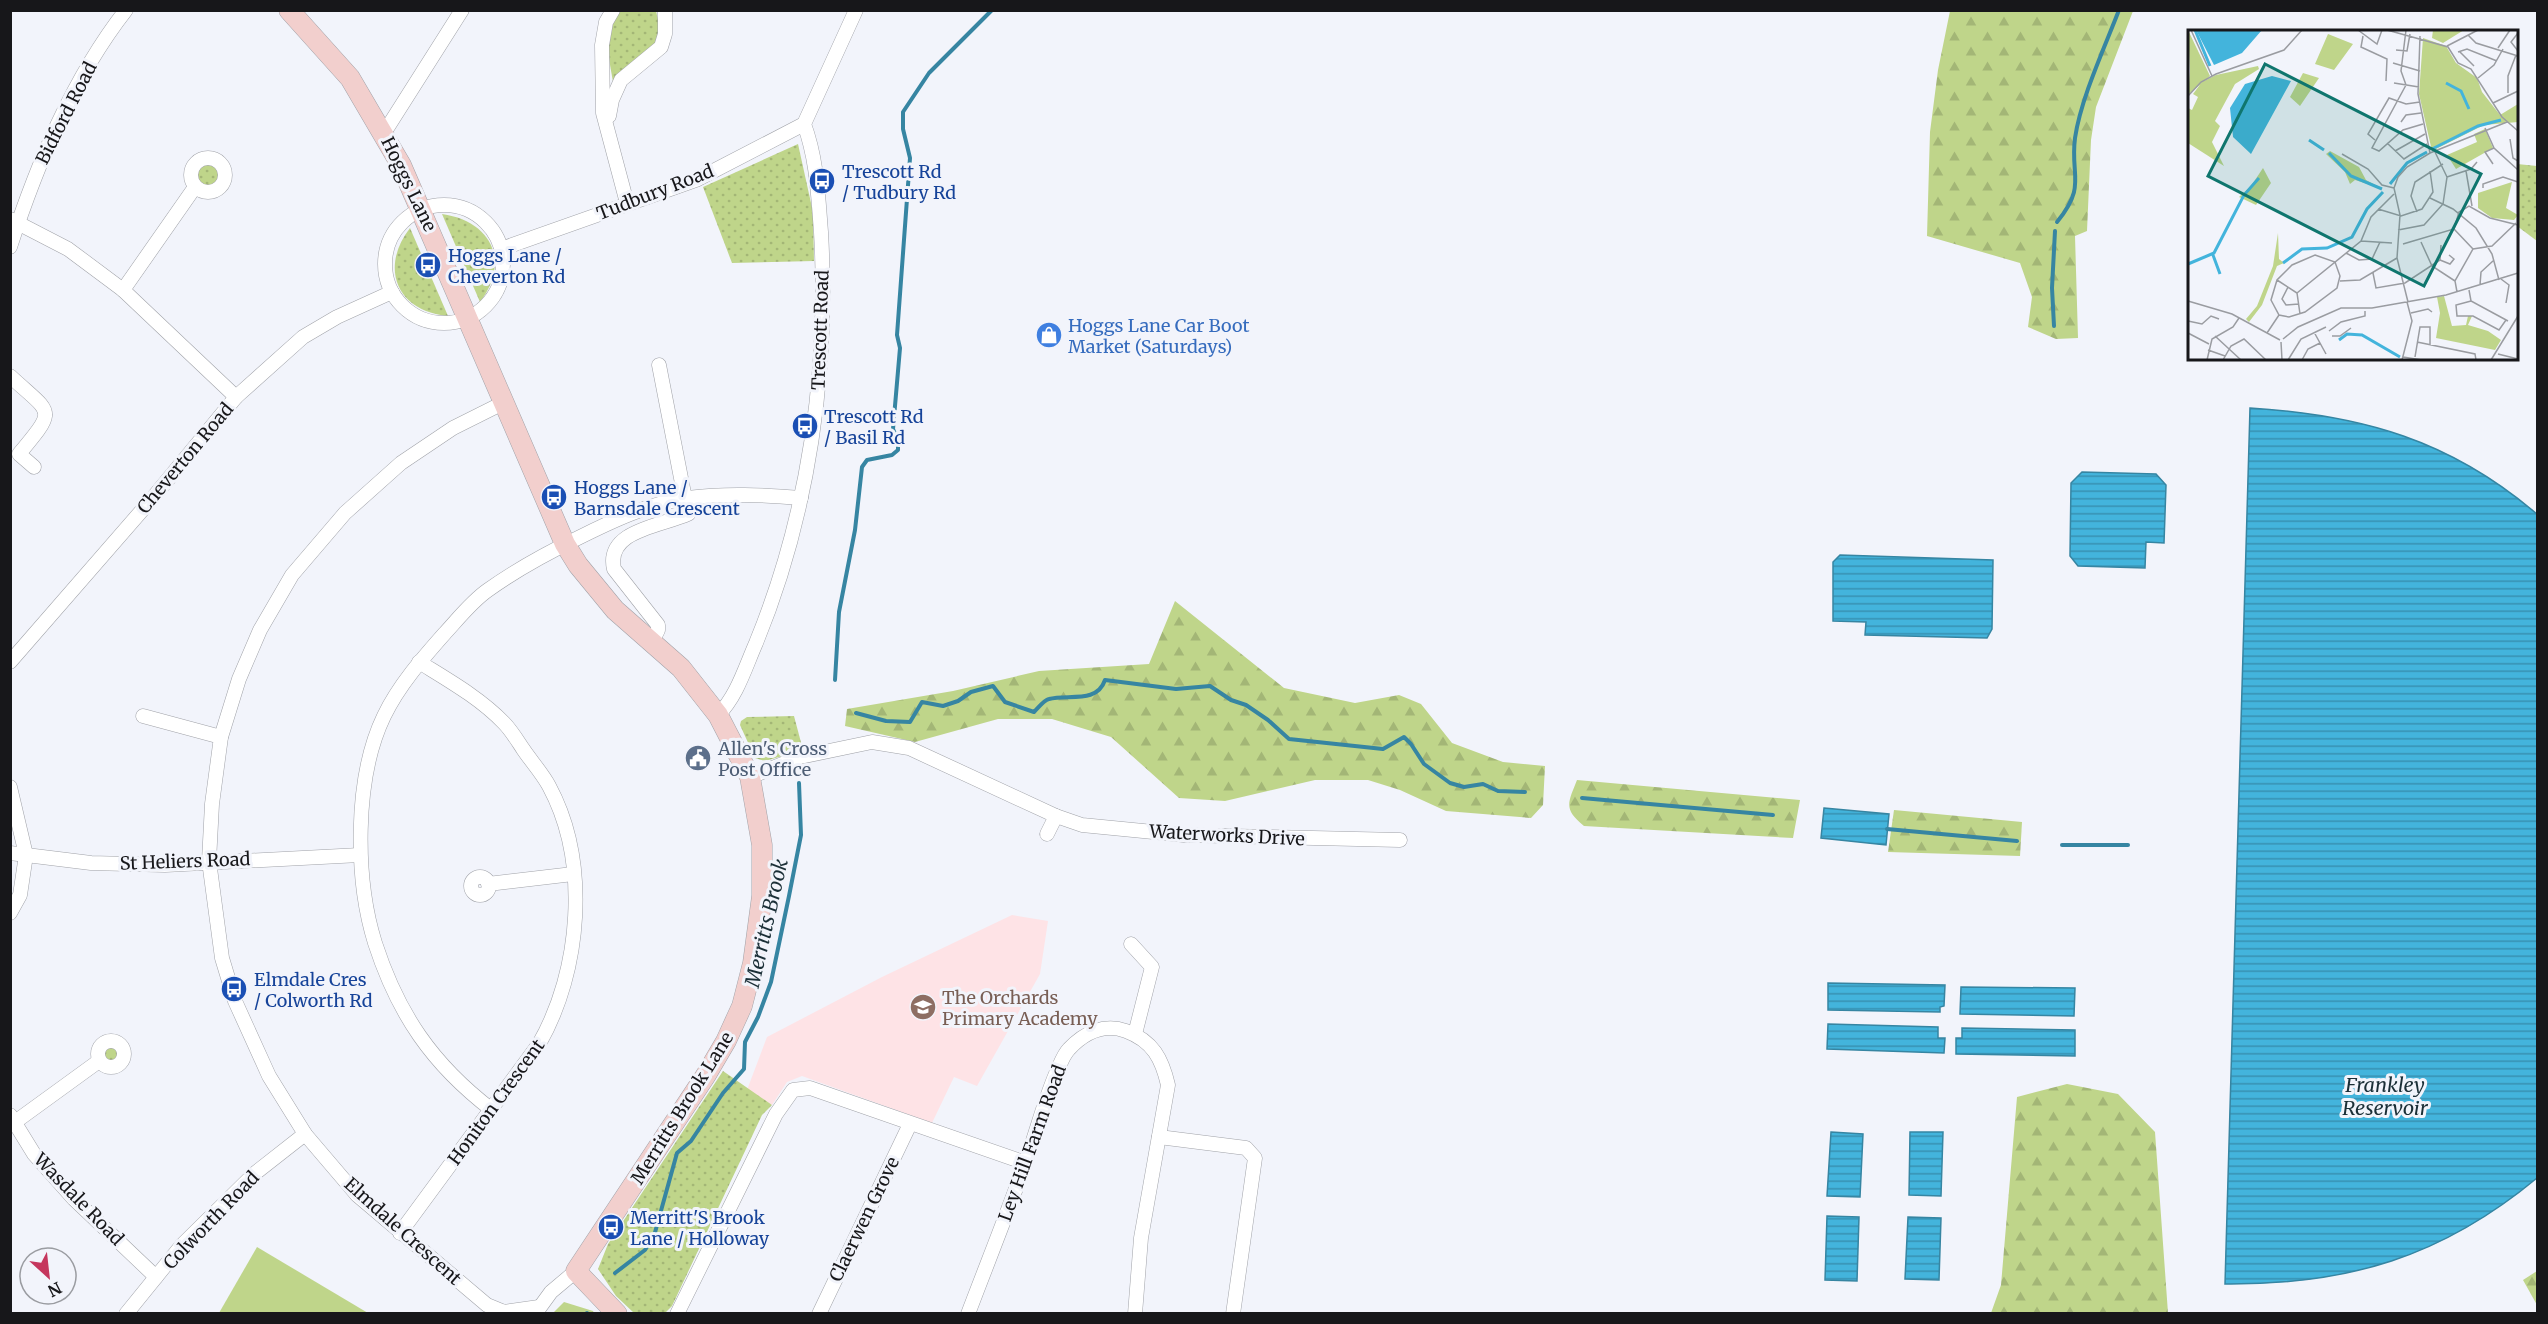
<svg xmlns="http://www.w3.org/2000/svg" width="2548" height="1324" font-family="Merriweather,serif">
<style>
.education{fill:#fee3e6}
.grass{fill:url(#grass-dots)}
.forest{fill:url(#forest-firs)}
.park{fill:#bfd58a}
.water{fill:url(#water-rules);stroke:#3685a2;stroke-width:1.5}
.lines{fill:none;stroke-linecap:round;stroke-linejoin:round}
.stream{stroke:#3685a2;stroke-width:4}
.street-casing{stroke:#a0a2a8;stroke-width:15}
.secondary-casing{stroke:#a0a2a8;stroke-width:21}
.street{stroke:#fff;stroke-width:14}
.secondary{stroke:#f2cfcd;stroke-width:20}
.labels{text-anchor:middle;dominant-baseline:central;stroke-width:6;stroke-linejoin:round;paint-order:stroke}
.street-label{font-size:18px;fill:#17171a;stroke:#f2f4fb}
.transit-label{font-size:18px;fill:#164399;stroke:#f2f4fb;text-anchor:start}
.shop-label{font-size:18px;fill:#366cbe;stroke:#f2f4fb;text-anchor:start}
.service-label{font-size:18px;fill:#4e5e75;stroke:#f2f4fb;text-anchor:start}
.education-label{font-size:18px;fill:#785e54;stroke:#f2f4fb;text-anchor:start}
.water-label{font-size:20px;font-style:italic;fill:#1b2f37;stroke:#f2f4fb}
.inset-river{fill:none;stroke:#43b4dc;stroke-width:3}
.inset-road{fill:none;stroke:#9a9ca1;stroke-width:1.5}
.view{fill:#0f766e;fill-opacity:0.15;stroke:#0f766e;stroke-width:3}
.inset-edge{fill:none;stroke:#17171a;stroke-width:3}
</style>
<defs>
<pattern id="grass-dots" width="8" height="8" patternUnits="userSpaceOnUse" patternTransform="scale(1.5)"><rect width="8" height="8" fill="#bfd58a"/><path d="M2 2h.1M6 6h.1" fill="none" stroke="#a3b676" stroke-width="1.8" stroke-linecap="round"/></pattern>
<pattern id="forest-firs" width="22" height="20" patternUnits="userSpaceOnUse" patternTransform="scale(1.5)"><rect width="22" height="20" fill="#bfd58a"/><path d="M5 1l3.5 6h-7zM16 11l3.5 6h-7z" fill="#a3b676"/></pattern>
<pattern id="water-rules" width="6" height="5" patternUnits="userSpaceOnUse" patternTransform="scale(1.5)"><rect width="6" height="5" fill="#43b4dc"/><path d="M0 2.5h6" fill="none" stroke="#3791b2"/></pattern>
</defs>
<rect width="100%" height="100%" fill="#f2f4fb"/>
<polygon class="education" points="1012,915 1048,921 1040,974 977,1086 954,1077 932,1123 802,1076 787,1082 772,1105 747,1090 767,1037 882,977"/>
<g class="grass">
<polygon points="617,11 656,11 660,28 654,49 613,82 609,59 608,23"/>
<polygon points="798,144 813,212 814,261 732,263 703,187"/>
<polygon points="2517,164 2537,166 2537,241 2517,226"/>
<circle cx="208" cy="176" r="12"/>
<path d="M442 214C491 221 511 261 480 302Z"/>
<path d="M410 228 448 316C397 312 379 268 410 228Z"/>
<polygon points="794,716 803,750 765,761 755,758 740,725 741,721 747,717"/>
<circle cx="111" cy="1054" r="9"/>
<polygon points="723,1071 772,1105 762,1115 672,1306 665,1313 634,1313 616,1296 598,1269 608,1244"/>
</g>
<g class="forest">
<polygon points="1950,11 2133,11 2096,107 2091,140 2087,231 2075,236 2078,338 2056,339 2028,327 2032,297 2020,263 1927,236 1930,132 1938,70"/>
<polygon points="1175,601 1284,688 1355,703 1399,695 1421,704 1452,743 1503,762 1545,766 1543,805 1531,818 1446,811 1400,790 1368,780 1315,780 1225,801 1179,798 1111,737 1052,719 998,719 915,742 845,726 847,709 953,691 1039,671 1149,664"/>
<path d="M1577 780 1800 800 1793 838 1584 826C1563 809 1568 803 1577 780Z"/>
<polygon points="1894,810 2022,822 2020,856 1888,852"/>
<polygon points="2067,1084 2118,1094 2155,1132 2168,1313 1991,1313 2001,1285 2017,1097"/>
<polygon points="2537,1271 2537,1305 2523,1280"/>
</g>
<g class="park">
<polygon points="257,1247 368,1313 219,1313"/>
<polygon points="564,1302 593,1311 594,1313 553,1313"/>
</g>
<g class="water">
<path d="M2250 408C2362 415 2451 440 2538 515L2537 1178C2442 1257 2348 1285 2225 1284Z"/>
<polygon points="2082,472 2156,474 2166,485 2164,543 2146,542 2145,568 2078,566 2070,556 2071,483"/>
<polygon points="1840,555 1993,560 1992,629 1987,638 1865,635 1866,622 1833,621 1833,562"/>
<polygon points="1824,808 1889,814 1886,845 1821,838"/>
<polygon points="1828,983 1945,985 1944,1006 1940,1007 1940,1012 1828,1010"/>
<polygon points="1961,987 2075,988 2074,1016 1960,1014"/>
<polygon points="1828,1024 1938,1027 1938,1038 1945,1038 1944,1053 1827,1049"/>
<polygon points="1962,1028 2075,1030 2075,1056 1956,1054 1956,1038 1962,1038"/>
<polygon points="1831,1132 1863,1134 1860,1197 1827,1196"/>
<polygon points="1910,1132 1943,1132 1941,1196 1909,1195"/>
<polygon points="1827,1216 1859,1217 1857,1281 1825,1280"/>
<polygon points="1908,1217 1941,1218 1939,1280 1905,1279"/>
</g>
<g class="lines">
<g class="stream">
<path d="M2057 222C2087 185 2070 177 2075 138 2081 98 2104 49 2119 10"/>
<polyline points="2054,326 2052,288 2055,231"/>
<polyline points="835,680 839,612 855,530 862,467 867,460 892,455 898,450 898,441 893,429 900,348 897,335 910,158 903,129 903,112 929,73 992,10"/>
<path d="M856 713 886 721 910 722 922 702 943 706 958 701 971 692 993 686 1005 702 1034 712C1038 708 1044 700 1049 699 1068 694 1097 704 1105 680L1176 689 1210 686 1231 700 1246 705 1268 720 1289 739 1383 749 1404 737 1411 744 1424 764 1450 783 1464 787 1483 784 1498 791 1525 792"/>
<polyline points="1582,798 1773,815"/>
<polyline points="1887,829 2017,841"/>
<polyline points="2062,845 2128,845"/>
<polyline points="615,1273 645,1250 654,1236 677,1153 691,1141 723,1093 744,1069 745,1042 758,1017 771,982 789,896 801,835 799,783"/>
<polyline points="586,1314 587,1313"/>
</g>
<defs>
<g id="street">
<polyline points="613,10 606,22 602,45 603,113 627,203"/>
<polyline points="609,116 612,100 621,80 661,47 665,34 665,10"/>
<polyline points="384,133 462,10"/>
<circle cx="208" cy="175" r="17"/>
<circle cx="444" cy="264" r="59"/>
<polyline points="10,219 68,249 123,290 236,397"/>
<path d="M10 247C37 165 72 79 126 10"/>
<polyline points="501,249 696,180 804,124"/>
<polyline points="123,290 195,187"/>
<path d="M10 376C52 415 58 407 19 454L34 467"/>
<polyline points="505,402 453,428 401,463 345,513 292,575 260,630 239,679 221,737 212,804 209,861 222,958 235,1001 269,1076 305,1134 357,1195 487,1305 504,1312 539,1307"/>
<path d="M652 642 658 630V625L614 569C605 530 662 526 688 514L659 365"/>
<polyline points="10,662 151,500 236,397 303,337 337,317 392,292"/>
<path d="M718 715C737 696 745 668 756 643 809 514 829 371 821 232 818 195 817 159 804 124L856 10"/>
<polyline points="143,716 221,737"/>
<polyline points="750,777 800,757 872,742 909,748 1056,816 1082,825 1184,835 1400,840"/>
<polyline points="10,787 26,855 20,895 10,913"/>
<polyline points="1047,834 1056,816"/>
<polyline points="10,853 91,863 165,865 360,855"/>
<circle cx="480" cy="886" r="9"/>
<polyline points="488,884 573,874"/>
<polyline points="1131,944 1152,967 1135,1034"/>
<circle cx="111" cy="1054" r="13"/>
<path d="M492 1110C432 1064 398 1014 375 943 355 879 354 778 384 716 399 685 422 659 445 633 458 619 472 601 488 590 516 570 547 553 578 538 612 521 650 503 688 498 726 493 763 495 801 498"/>
<polyline points="10,1115 34,1154 74,1199 156,1277"/>
<polyline points="15,1122 99,1061"/>
<polyline points="1159,1137 1246,1148 1255,1158 1233,1314"/>
<path d="M400 1233 539 1044C581 971 590 862 549 786 542 773 531 761 523 749 517 740 511 730 504 723 480 698 448 680 419 662"/>
<polyline points="126,1314 182,1245 254,1174 305,1134"/>
<polyline points="535,1314 551,1292 576,1271"/>
<polyline points="677,1314 776,1114 793,1090 810,1088 1026,1163"/>
<polyline points="819,1314 910,1124"/>
<path d="M968 1314C987 1264 1007 1214 1025 1164 1037 1132 1044 1100 1058 1069 1061 1062 1064 1054 1069 1049 1084 1033 1104 1023 1126 1031 1153 1041 1162 1059 1168 1085L1141 1238 1135 1314"/>
</g>
<polyline id="secondary" points="289,10 350,78 401,165 565,544 578,565 615,610 681,668 718,715 750,777 762,845 762,896 753,963 742,1006 726,1041 706,1075 576,1271 617,1314"/>
</defs>
<use href="#street" class="street-casing"/>
<use href="#secondary" class="secondary-casing"/>
<use href="#street" class="street"/>
<use href="#secondary" class="secondary"/>
</g>
<defs>
<symbol id="bus-disc" viewBox="-11 -11 22 22"><circle r="9.5" fill="#1a4fb4" stroke="#f2f4fb"/><path d="M-5-6H5V4H4V6H2V4H-2V6H-4V4H-5ZM-3.5-4V0h7V-4ZM-3.5 1.2v1.5H-2V1.2ZM2 1.2v1.5H3.5V1.2Z" fill="#fff"/></symbol>
<symbol id="shop-disc" viewBox="-11 -11 22 22"><circle r="9.5" fill="#3f7fe0" stroke="#f2f4fb"/><path d="M-5-2.5h2.3a2.7 3.5 0 0 1 5.4 0H5L5.5 6h-11ZM-1.5-2.5h3a1.5 2.3 0 0 0-3 0Z" fill="#fff"/></symbol>
<symbol id="civic-disc" viewBox="-11 -11 22 22"><circle r="9.5" fill="#5c6f8a" stroke="#f2f4fb"/><path d="M-.6-6.5H3V-4.5H.6V-3L4-1V1h2V6H-6V1h2V-1L-.6-3ZM-1.2 2.5V6h2.4V2.5Z" fill="#fff"/></symbol>
<symbol id="school-disc" viewBox="-11 -11 22 22"><circle r="9.5" fill="#8d6e63" stroke="#f2f4fb"/><path d="M0-5L7-2L0 1L-7-2ZM-4 1L0 2.5L4 1V4Q0 6-4 4Z" fill="#fff"/></symbol>
</defs>
<g fill-rule="evenodd">
<use href="#bus-disc" x="807" y="166" width="30" height="30"/>
<use href="#bus-disc" x="413" y="250" width="30" height="30"/>
<use href="#shop-disc" x="1034" y="320" width="30" height="30"/>
<use href="#bus-disc" x="790" y="411" width="30" height="30"/>
<use href="#bus-disc" x="539" y="482" width="30" height="30"/>
<use href="#civic-disc" x="683" y="743" width="30" height="30"/>
<use href="#bus-disc" x="219" y="974" width="30" height="30"/>
<use href="#school-disc" x="908" y="992" width="30" height="30"/>
<use href="#bus-disc" x="596" y="1212" width="30" height="30"/>
</g>
<g class="labels">
<g class="street-label">
<text transform="translate(66 113) rotate(-63)">Bidford Road</text>
<text transform="translate(409 184) rotate(64)">Hoggs Lane</text>
<text transform="translate(655 192) rotate(-21)">Tudbury Road</text>
<text transform="translate(820 330) rotate(-88)">Trescott Road</text>
<text transform="translate(185 458) rotate(-50)">Cheverton Road</text>
<text transform="translate(1227 835) rotate(3)">Waterworks Drive</text>
<text transform="translate(185 861) rotate(-2)">St Heliers Road</text>
<text transform="translate(496 1102) rotate(-54)">Honiton Crescent</text>
<text transform="translate(682 1108) rotate(-58)">Merritts Brook Lane</text>
<text transform="translate(1032 1143) rotate(-70)">Ley Hill Farm Road</text>
<text transform="translate(79 1199) rotate(46)">Wasdale Road</text>
<text transform="translate(864 1219) rotate(-64)">Claerwen Grove</text>
<text transform="translate(211 1220) rotate(-46)">Colworth Road</text>
<text transform="translate(403 1231) rotate(42)">Elmdale Crescent</text>
</g>
<g class="transit-label">
<text x="842" y="171">Trescott Rd<tspan x="842" dy="21">/ Tudbury Rd</tspan></text>
<text x="448" y="255">Hoggs Lane /<tspan x="448" dy="21">Cheverton Rd</tspan></text>
<text x="824" y="416">Trescott Rd<tspan x="824" dy="21">/ Basil Rd</tspan></text>
<text x="574" y="487">Hoggs Lane /<tspan x="574" dy="21">Barnsdale Crescent</tspan></text>
<text x="254" y="979">Elmdale Cres<tspan x="254" dy="21">/ Colworth Rd</tspan></text>
<text x="630" y="1217">Merritt'S Brook<tspan x="630" dy="21">Lane / Holloway</tspan></text>
</g>
<g class="shop-label">
<text x="1068" y="325">Hoggs Lane Car Boot<tspan x="1068" dy="21">Market (Saturdays)</tspan></text>
</g>
<g class="service-label">
<text x="718" y="748">Allen's Cross<tspan x="718" dy="21">Post Office</tspan></text>
</g>
<g class="education-label">
<text x="942" y="997">The Orchards<tspan x="942" dy="21">Primary Academy</tspan></text>
</g>
<g class="water-label">
<text transform="translate(766 923) rotate(-77)">Merritts Brook</text>
<text x="2385" y="1084">Frankley<tspan x="2385" dy="23">Reservoir</tspan></text>
</g>
</g>
<g transform="translate(2188 30)">
<rect width="330" height="330" fill="#f2f4fb"/>
<path d="M0 0 22 46 0 65 2 41ZM245 0H276L255 13 244 8ZM140 4 165 14 146 40 127 34ZM70 36 71 39 47 54 27 91 32 96 24 112 36 136 0 113V78L4 80 10 67 5 64 14 52 28 45Z" fill="#bfd58a"/>
<path d="M115 43 131 48 112 76 102 67ZM142 121 171 137 178 150 195 159 167 150 162 154 157 142 138 124ZM75 138 83 153 68 175 51 167 63 156ZM90 203 91 229 96 233 89 236 74 275 61 292 58 289 69 276 85 236Z" fill="#bfd58a"/>
<path d="M235 8 258 16 268 33 289 48 294 62 312 85 330 74V92L296 95 244 121 231 64ZM297 99 305 118 268 139 259 125 289 112 286 104ZM256 266 264 296 278 295 280 286H284L280 295 300 301 313 310 307 320 248 308 252 283 249 267Z" fill="#bfd58a"/>
<path d="M324 152 318 178 330 185 326 190 304 188 290 178V163Z" fill="#bfd58a"/>
<path d="M8 0H74L54 23 26 35ZM84 46 103 51 63 124 45 107 42 78 57 54Z" fill="#43b4dc"/>
<path class="inset-river" d="M7 0 22 36M258 53 273 61 281 79M121 110 136 120M244 119 290 96 313 90M141 123 163 146 194 159M202 154 219 133 239 122M25 225 32 244M95 233 114 219 139 218 164 207 179 179 195 162M0 234 26 223 56 165 71 148M151 310 159 304 174 305 212 327"/>
<path class="inset-road" d="M3 0 24 46M170 0 189 14 194 0M199 0 260 17 270 33 283 39 314 87 330 101M218 0 213 41 218 55M330 3 323 12 330 21M280 5 288 13 330 26M175 6 173 17 199 29 198 51M232 6 230 64 242 123M259 16 290 0M310 18 322 0M208 20 219 21 222 4M270 22 279 19 309 31M272 22 286 36M205 33 232 41M290 48 306 35 315 19M206 53 231 57M218 55 184 118 191 121 215 100 235 94M320 63V46L328 25M0 66 13 52 28 44 96 20 114 0M305 73 330 61M213 92 218 85 233 83M297 98 306 118 330 140M322 109 325 128 330 131M187 110 180 104 201 68 218 74 232 72M199 113 216 129 239 114M207 121 237 104M154 124 180 139 194 155 206 158M305 134 297 122 306 118M278 141 284 176M259 147 283 139 289 132M295 158V154L315 147 330 152M242 168 265 179 288 198 304 224 311 250M190 179 213 186 234 179 245 162 242 141M229 182 223 166 227 152 255 134M266 199 285 219M210 200 236 195 255 174 259 147 247 122M173 211 204 213M233 212 244 236 267 251M215 214 266 199 271 182 281 176 302 188 330 195M158 223 171 230 184 229 192 212M127 225 147 232 152 246 149 258 117 282 101 287 91 285 83 270 89 250 104 235ZM252 230 262 234 266 229 261 225M185 243 188 258 217 253 252 230 253 215M313 249 321 255 318 273M89 250 109 263 112 284M152 251 172 250 209 228M292 255 293 242 306 230M100 257 94 269 98 275 111 274M281 260 283 271 320 291M269 262 267 251 285 219 304 216 328 193M109 263 173 211 183 187 206 164M0 271 44 284 92 310M283 271 268 275 269 286H285L311 300 318 290M220 272 209 228 212 185 206 158 210 147 219 137 242 123 319 92M223 283 240 279 244 282M0 291 14 294 23 286 31 289M141 301 153 292 177 286V281M126 302 138 324M0 303 21 314M79 303 91 285M27 306 53 330M144 306H152L163 298M95 309 110 297 153 278H184L258 265 330 243M93 312 94 330M229 312 287 324 288 330M20 320 37 326M310 324 330 329M215 327 234 330M227 327 232 297H242V315M19 330 24 309 45 297 51 288M35 330 43 316 56 309 78 330M100 330 113 309 138 297M114 330 120 319 132 313M214 330 224 291 219 272M303 330 330 286"/>
<path class="view" d="M77 34 293 144 236 256 20 146Z"/>
<rect width="330" height="330" class="inset-edge"/>
</g>
<rect width="2548" height="1324" fill="none" stroke="#17171a" stroke-width="24"/>
<g transform="translate(48 1276) rotate(153)"><circle r="28" fill="#f2f4fb" stroke="#9a9ca1" stroke-width="1.5"/>
<path d="M0-4.5L10 22L0 15L-10 22Z" fill="#c5365d"/>
<text y="-9" font-size="16" font-weight="bold" text-anchor="middle" fill="#17171a">N</text>
</g>
</svg>
